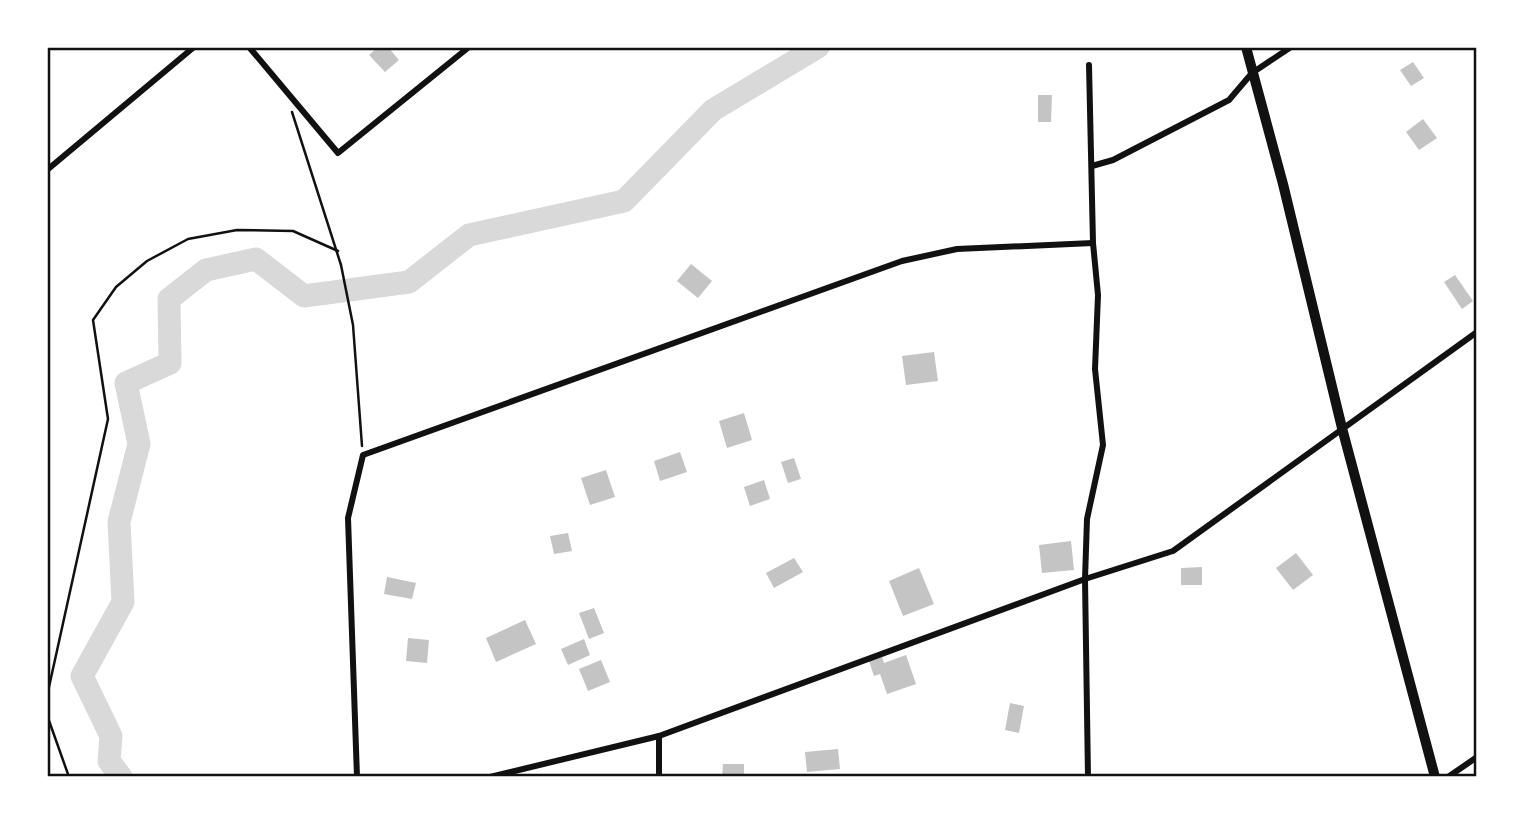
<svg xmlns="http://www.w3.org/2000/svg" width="1524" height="824" font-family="Rubik,sans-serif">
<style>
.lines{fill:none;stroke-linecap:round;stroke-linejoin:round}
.river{stroke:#d9d9d9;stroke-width:23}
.building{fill:#c4c4c4}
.path{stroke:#111;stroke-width:2.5}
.minor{stroke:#111;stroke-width:6}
.secondary{stroke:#111;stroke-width:10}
.neatline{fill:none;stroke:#111;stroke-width:2.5}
</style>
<rect width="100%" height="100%" fill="#fff"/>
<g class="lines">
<polyline class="river" points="121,777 109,761 111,736 82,676 123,602 119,522 139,444 126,383 170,363 169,299 206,270 256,259 304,296 409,282 469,235 624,201 713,110 818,47"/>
</g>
<g class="building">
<polygon points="378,47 388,47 399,60 385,72 369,55"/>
<polygon points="1413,62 1424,78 1411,86 1400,70"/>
<polygon points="1038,95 1052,95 1051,122 1038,122"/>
<polygon points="1423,119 1437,138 1419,150 1406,132"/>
<polygon points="691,264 712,281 698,298 677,281"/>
<polygon points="1455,275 1473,301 1462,309 1444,282"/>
<polygon points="934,352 938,381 906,385 902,356"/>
<polygon points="744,413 752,440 727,448 719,421"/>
<polygon points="680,452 687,472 660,481 654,461"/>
<polygon points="794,458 801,479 788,483 781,462"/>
<polygon points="606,470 615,497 590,505 581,478"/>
<polygon points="764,480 770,499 750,506 744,487"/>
<polygon points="568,533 572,551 554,554 550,536"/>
<polygon points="1071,541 1074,570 1042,573 1039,545"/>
<polygon points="1296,553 1313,575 1293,590 1276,568"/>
<polygon points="794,558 803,572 774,588 766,573"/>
<polygon points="1202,567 1202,585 1181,585 1181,568"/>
<polygon points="919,568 934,604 903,616 889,581"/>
<polygon points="387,577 416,583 412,599 384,594"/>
<polygon points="594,608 604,633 589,639 579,613"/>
<polygon points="525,620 536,644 496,662 486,638"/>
<polygon points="408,638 429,640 427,663 406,661"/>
<polygon points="584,639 590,655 568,665 561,649"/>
<polygon points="906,655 916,684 887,694 880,674 874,676 869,661 882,657 884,663"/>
<polygon points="601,660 610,682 588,691 579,669"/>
<polygon points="1010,703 1024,706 1019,733 1005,730"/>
<polygon points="838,749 840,769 807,772 805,752"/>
<polygon points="723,764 744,764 744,777 722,777"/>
</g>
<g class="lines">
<g class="path">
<polyline points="292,112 341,265 353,325 362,446"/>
<polyline points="47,696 108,419 93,320 116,287 147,261 188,239 237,230 293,231 338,251"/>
<polyline points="47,715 69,777"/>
</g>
<g class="minor">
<polyline points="249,47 338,153 469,47"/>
<polyline points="1092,166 1113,160 1229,100 1252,73 1291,47"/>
<polyline points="47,170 194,47"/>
<polyline points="659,736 659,777"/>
<polyline points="357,777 348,518 363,455 902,261 957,249 1093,243"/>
<polyline points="490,777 659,736 1085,579 1173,551 1477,332"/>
<polyline points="1088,777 1085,579 1087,519 1103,445 1095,369 1098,295 1093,243 1089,65"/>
<polyline points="1448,777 1477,757"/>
</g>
<polyline class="secondary" points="1246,47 1283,184 1342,428 1435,777"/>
</g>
<rect width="1524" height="824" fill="none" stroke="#ffffff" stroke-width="98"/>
<rect x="49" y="49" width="1426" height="726" class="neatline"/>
</svg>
